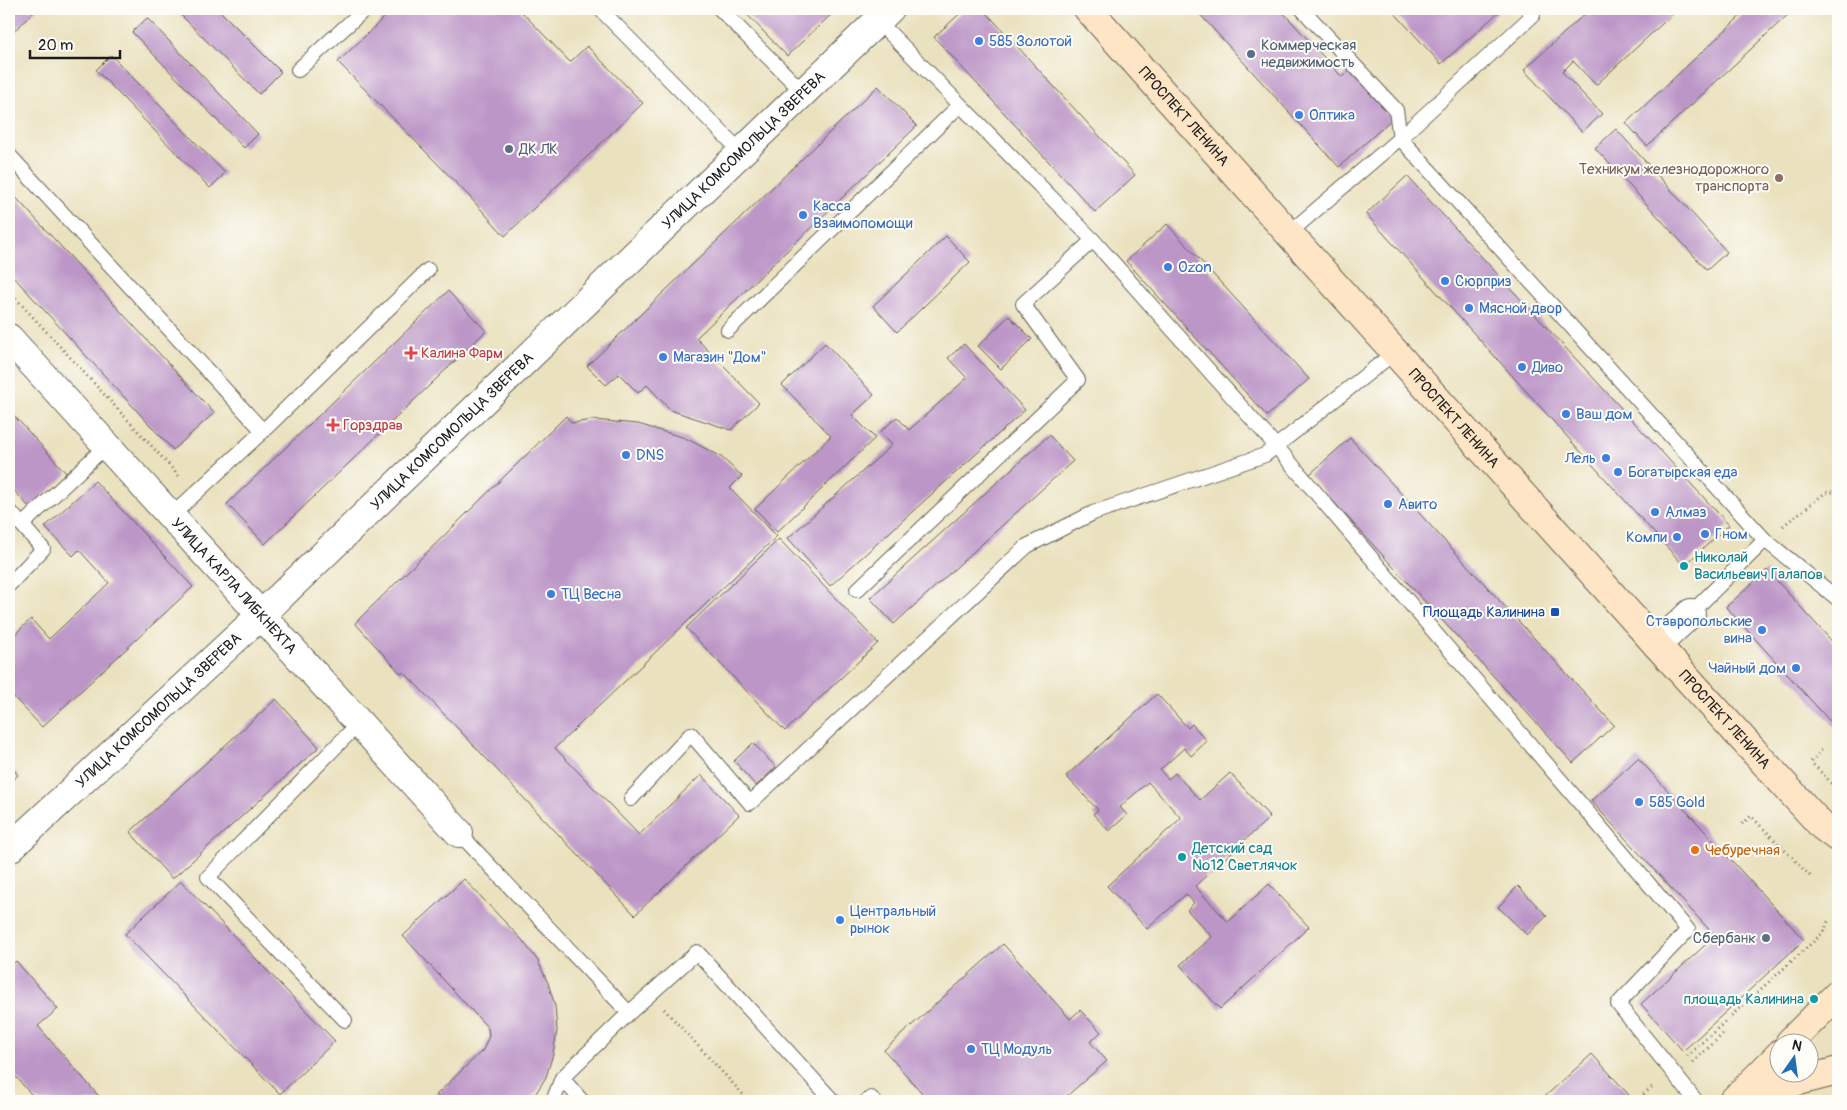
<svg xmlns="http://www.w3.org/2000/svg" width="1847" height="1110" font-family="Pangolin,sans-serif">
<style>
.building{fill:#bc96c7}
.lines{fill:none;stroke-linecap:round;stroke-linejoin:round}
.service-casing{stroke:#646155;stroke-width:16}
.minor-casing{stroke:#646155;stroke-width:30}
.secondary-casing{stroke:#646155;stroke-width:30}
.path{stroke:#646155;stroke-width:3;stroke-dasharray:1 4;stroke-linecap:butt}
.service{stroke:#fff;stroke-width:14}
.minor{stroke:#fff;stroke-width:28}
.secondary{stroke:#fee5c5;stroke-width:28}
.shop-dot{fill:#3f7fe0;stroke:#fdfcf7;stroke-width:2}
.service-dot{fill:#5c6f8a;stroke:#fdfcf7;stroke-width:2}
.education-dot{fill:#8d6e63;stroke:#fdfcf7;stroke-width:2}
.health-dot{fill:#e0444e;stroke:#fdfcf7;stroke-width:2}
.culture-dot{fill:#0f9aa8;stroke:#fdfcf7;stroke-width:2}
.transit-dot{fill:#1a4fb4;stroke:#fdfcf7;stroke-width:2}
.food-dot{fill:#e8710a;stroke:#fdfcf7;stroke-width:2}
.labels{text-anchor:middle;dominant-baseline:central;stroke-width:4;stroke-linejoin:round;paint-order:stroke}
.shop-label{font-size:15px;fill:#366cbe;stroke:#fdfcf7;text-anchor:start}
.service-label{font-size:15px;fill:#4e5e75;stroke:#fdfcf7;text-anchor:start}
.street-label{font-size:15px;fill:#1c1c1c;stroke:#fdfcf7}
.education-label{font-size:15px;fill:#785e54;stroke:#fdfcf7;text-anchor:end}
.health-label{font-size:15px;fill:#be3a42;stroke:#fdfcf7;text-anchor:start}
.culture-label{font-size:15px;fill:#0d838f;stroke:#fdfcf7;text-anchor:start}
.transit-label{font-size:15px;fill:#164399;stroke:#fdfcf7;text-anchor:end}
.food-label{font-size:15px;fill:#c56008;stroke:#fdfcf7;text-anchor:start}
</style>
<rect width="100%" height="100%" fill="#fdfcf7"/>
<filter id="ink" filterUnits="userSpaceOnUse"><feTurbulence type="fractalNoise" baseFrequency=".02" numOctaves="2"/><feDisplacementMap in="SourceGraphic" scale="10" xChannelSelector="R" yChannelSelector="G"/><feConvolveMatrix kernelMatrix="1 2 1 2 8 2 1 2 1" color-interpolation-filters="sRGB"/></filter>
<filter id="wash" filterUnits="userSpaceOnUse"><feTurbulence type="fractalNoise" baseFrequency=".0096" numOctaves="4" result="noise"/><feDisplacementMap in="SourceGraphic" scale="20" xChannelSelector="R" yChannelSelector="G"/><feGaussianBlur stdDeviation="1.12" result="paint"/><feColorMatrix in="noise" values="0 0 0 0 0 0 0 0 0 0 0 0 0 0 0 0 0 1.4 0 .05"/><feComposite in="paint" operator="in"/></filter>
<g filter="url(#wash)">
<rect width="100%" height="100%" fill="#eae1be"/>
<g id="blocks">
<g class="building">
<polygon points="9,9 37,9 9,36"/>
<polygon points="175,9 218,9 281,72 259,94"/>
<polygon points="393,9 519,9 570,62 587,46 643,103 505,236 468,195 338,62"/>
<polygon points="742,9 837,9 787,56"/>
<polygon points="965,9 983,9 1135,175 1095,212 934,37"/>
<polygon points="1195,9 1280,9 1342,77 1349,71 1393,118 1339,167"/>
<polygon points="1391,9 1502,9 1441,64"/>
<polygon points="1590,9 1678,9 1596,85 1573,61 1562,72 1602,114 1582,132 1524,70"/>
<polygon points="1748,9 1794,9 1647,146 1626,123"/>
<polygon points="147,18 258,134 244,148 132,32"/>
<polygon points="111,55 225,173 210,188 96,70"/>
<polygon points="878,86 917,126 696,338 759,403 731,430 670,410 647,385 638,393 619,374 606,385 587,366"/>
<polygon points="1616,129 1727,252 1707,270 1595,148"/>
<polygon points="1407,176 1729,525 1684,566 1366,214"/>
<polygon points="9,190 214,413 173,450 9,272"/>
<polygon points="1167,224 1309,379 1267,416 1126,261"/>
<polygon points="946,236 970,262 897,332 873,306"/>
<polygon points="448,291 486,331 265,544 227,504"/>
<polygon points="1009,316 1032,339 1001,369 978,346"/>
<polygon points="825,343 874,395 852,415 875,438 777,532 755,509 831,436 782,385"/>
<polygon points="964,344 1025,410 830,586 788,538 892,445 880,432 897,417 909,430 967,378 948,358"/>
<polygon points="9,410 67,474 30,508 9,485"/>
<polygon points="566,416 572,423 593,420 638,424 685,438 720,456 742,476 730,488 777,536 555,748 639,835 701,775 739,815 635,915 404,672 401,674 355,623"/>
<polygon points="1049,435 1073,461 894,624 870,598"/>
<polygon points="1350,438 1614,725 1573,763 1309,475"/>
<polygon points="95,481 193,587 42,727 9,692 9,640 31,619 49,639 109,583 79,550 73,556 45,527"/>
<polygon points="779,539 878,643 785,731 686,628"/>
<polygon points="1767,570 1838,648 1838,730 1726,607"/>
<polygon points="1157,694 1188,728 1192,724 1207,741 1191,756 1184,748 1160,770 1168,779 1175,773 1200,800 1230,773 1270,817 1195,886 1228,922 1269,884 1309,927 1220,1009 1180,965 1212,937 1187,910 1194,903 1186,894 1147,929 1107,886 1181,818 1148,782 1120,807 1127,815 1109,831 1093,814 1098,810 1066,776"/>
<polygon points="276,699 319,747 172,879 130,832"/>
<polygon points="753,743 776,767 756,786 734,761"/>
<polygon points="1638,758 1804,940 1683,1051 1641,1004 1715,936 1591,801"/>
<polygon points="9,765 18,775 9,784"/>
<polygon points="464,879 523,941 538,961 548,983 555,1006 557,1031 553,1054 546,1077 531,1101 442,1101 436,1095 483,1050 489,1036 488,1028 403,936"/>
<polygon points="181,881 335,1041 280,1094 125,934"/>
<polygon points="1518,886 1547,916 1527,935 1498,907"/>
<polygon points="1003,944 1070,1019 1080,1010 1101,1032 1090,1042 1107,1061 1061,1101 929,1101 884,1050"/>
<polygon points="16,961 58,1009 38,1026 103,1101 37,1101 9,1069 9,968"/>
<polygon points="1592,1054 1629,1095 1623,1101 1540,1101"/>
</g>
</g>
</g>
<g filter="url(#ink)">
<use href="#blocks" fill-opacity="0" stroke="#646155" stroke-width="1"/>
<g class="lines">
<defs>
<g id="service">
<polyline points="600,9 741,152"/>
<polyline points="720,9 803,92"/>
<polyline points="1302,9 1396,110 1400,138 1765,540 1838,599"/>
<polyline points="878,21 1093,240"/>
<polyline points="298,70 365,9"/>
<polyline points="9,155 263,431 171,516"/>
<polyline points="1289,233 1400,138 1533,15 1528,9"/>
<polyline points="728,330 960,105"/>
<polyline points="263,431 428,270"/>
<polyline points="9,510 43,549 9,585"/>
<polyline points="22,525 106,446"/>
<polyline points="857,590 1078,380 1023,304 1093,240 1276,446 1688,930 1618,1004 1696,1101"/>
<polyline points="1691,613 1765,540"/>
<polyline points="631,799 691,734 750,803 1027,546 1093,513 1265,455 1395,352"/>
<polyline points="459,833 629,1013 562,1078 582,1101"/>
<polyline points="629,1013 697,952 833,1101"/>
<polyline points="345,1020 208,877 359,723"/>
<polyline points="553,1101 562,1078"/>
<polyline points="867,1101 871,1098 874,1101"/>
</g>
<g id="minor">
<path id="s1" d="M9 338 459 833"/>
<polyline points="1657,645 1691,613"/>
<path id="s2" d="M9 849 261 615 890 9"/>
</g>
<g id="secondary">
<path id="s3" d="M1088 9 1657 645 1822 826 1838 838"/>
<polyline points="1790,1042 1838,994"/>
<polyline points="1733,1101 1780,1054"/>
<polyline points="1743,1101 1791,1083 1838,1071"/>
</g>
</defs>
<use href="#service" class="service-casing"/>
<use href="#minor" class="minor-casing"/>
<use href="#secondary" class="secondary-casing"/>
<g class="path">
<polyline points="9,291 181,478"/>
<polyline points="1783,526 1825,493 1838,491"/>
<polyline points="1822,750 1811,762 1838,790"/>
<polyline points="1742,824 1751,816 1810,876"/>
<polyline points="664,1009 749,1101"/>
<polyline points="1687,1056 1824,932 1828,921"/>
<polyline points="1693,1062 1724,1033"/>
<polyline points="1636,1101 1654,1085"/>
</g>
<use href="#service" class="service"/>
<use href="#minor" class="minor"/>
<use href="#secondary" class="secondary"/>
</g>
</g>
<g class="shop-dot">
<circle cx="979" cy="41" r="5"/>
<circle cx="1299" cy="115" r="5"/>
<circle cx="803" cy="215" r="5"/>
<circle cx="1168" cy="267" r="5"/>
<circle cx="1445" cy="281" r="5"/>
<circle cx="1469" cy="308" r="5"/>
<circle cx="663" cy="357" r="5"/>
<circle cx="1522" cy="367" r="5"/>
<circle cx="1566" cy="414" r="5"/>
<circle cx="626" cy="455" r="5"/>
<circle cx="1606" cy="458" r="5"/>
<circle cx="1618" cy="472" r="5"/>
<circle cx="1388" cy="504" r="5"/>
<circle cx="1655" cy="512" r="5"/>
<circle cx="1705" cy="534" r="5"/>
<circle cx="1677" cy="537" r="5"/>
<circle cx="551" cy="594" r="5"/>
<circle cx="1762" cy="630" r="5"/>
<circle cx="1796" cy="668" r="5"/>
<circle cx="1639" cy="802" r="5"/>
<circle cx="840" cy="920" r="5"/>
<circle cx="971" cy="1049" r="5"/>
</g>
<g class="service-dot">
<circle cx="1251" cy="54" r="5"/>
<circle cx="509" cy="149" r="5"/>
<circle cx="1766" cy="938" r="5"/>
</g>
<circle class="education-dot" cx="1779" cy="178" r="5"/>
<g class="health-dot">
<path d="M408.5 345.5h5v5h5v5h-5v5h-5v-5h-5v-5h5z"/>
<path d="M330.5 417.5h5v5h5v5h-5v5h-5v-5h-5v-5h5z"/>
</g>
<g class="culture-dot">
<circle cx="1684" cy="566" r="5"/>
<circle cx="1182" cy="857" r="5"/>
<circle cx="1814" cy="999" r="5"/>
</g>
<rect class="transit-dot" x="1550" y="607" width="10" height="10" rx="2.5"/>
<circle class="food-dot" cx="1695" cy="850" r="5"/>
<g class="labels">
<g class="shop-label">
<text x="989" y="41">585 Золотой</text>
<text x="1309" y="115">Оптика</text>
<text x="813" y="206">Касса<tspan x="813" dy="17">Взаимопомощи</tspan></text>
<text x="1178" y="267">Ozon</text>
<text x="1455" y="281">Сюрприз</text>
<text x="1479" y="308">Мясной двор</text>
<text x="673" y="357">Магазин "Дом"</text>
<text x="1532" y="367">Диво</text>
<text x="1576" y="414">Ваш дом</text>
<text x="636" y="455">DNS</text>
<text x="1596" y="458" text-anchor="end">Лель</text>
<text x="1628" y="472">Богатырская еда</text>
<text x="1398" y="504">Авито</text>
<text x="1665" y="512">Алмаз</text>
<text x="1715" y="534">Гном</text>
<text x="1667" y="537" text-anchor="end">Компи</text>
<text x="561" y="594">ТЦ Весна</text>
<text x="1752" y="621" text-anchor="end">Ставропольские<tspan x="1752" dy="17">вина</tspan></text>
<text x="1786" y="668" text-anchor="end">Чайный дом</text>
<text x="1649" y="802">585 Gold</text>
<text x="850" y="911">Центральный<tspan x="850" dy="17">рынок</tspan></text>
<text x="981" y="1049">ТЦ Модуль</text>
</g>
<g class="service-label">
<text x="1261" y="45">Коммерческая<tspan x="1261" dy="17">недвижимость</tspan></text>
<text x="519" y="149">ДК ЛК</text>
<text x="1756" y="938" text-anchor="end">Сбербанк</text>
</g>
<g class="street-label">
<text stroke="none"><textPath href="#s3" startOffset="144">ПРОСПЕКТ ЛЕНИНА</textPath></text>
<text stroke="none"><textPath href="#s2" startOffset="1014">УЛИЦА КОМСОМОЛЬЦА ЗВЕРЕВА</textPath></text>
<text stroke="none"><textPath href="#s3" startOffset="549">ПРОСПЕКТ ЛЕНИНА</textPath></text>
<text stroke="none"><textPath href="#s2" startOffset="609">УЛИЦА КОМСОМОЛЬЦА ЗВЕРЕВА</textPath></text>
<text stroke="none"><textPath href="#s1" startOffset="335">УЛИЦА КАРЛА ЛИБКНЕХТА</textPath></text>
<text stroke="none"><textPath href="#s2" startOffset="204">УЛИЦА КОМСОМОЛЬЦА ЗВЕРЕВА</textPath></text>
<text stroke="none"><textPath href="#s3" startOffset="954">ПРОСПЕКТ ЛЕНИНА</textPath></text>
</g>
<g class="education-label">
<text x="1769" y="169">Техникум железнодорожного<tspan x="1769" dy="17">транспорта</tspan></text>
</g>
<g class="health-label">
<text x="421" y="353">Калина Фарм</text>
<text x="343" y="425">Горздрав</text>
</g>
<g class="culture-label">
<text x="1694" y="557">Николай<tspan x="1694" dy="17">Васильевич Галапов</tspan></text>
<text x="1192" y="848">Детский сад<tspan x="1192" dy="17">№12 Светлячок</tspan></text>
<text x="1804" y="999" text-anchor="end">площадь Калинина</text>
</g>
<g class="transit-label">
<text x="1545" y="612">Площадь Калинина</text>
</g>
<g class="food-label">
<text x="1705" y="850">Чебуречная</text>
</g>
</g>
<rect width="1847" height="1110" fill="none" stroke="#fdfcf7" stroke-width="30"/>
<g transform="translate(1794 1058) rotate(14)"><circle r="24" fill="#fdfcf7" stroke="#a3a29f"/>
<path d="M0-4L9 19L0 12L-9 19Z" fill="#1f6fb2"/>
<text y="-8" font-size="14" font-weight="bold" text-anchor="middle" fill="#1c1c1c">N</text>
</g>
<path d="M30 50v8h90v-8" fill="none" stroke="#1c1c1c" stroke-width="2.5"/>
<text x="38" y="50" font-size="15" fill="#1c1c1c" stroke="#fdfcf7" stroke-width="4" paint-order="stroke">20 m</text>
</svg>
